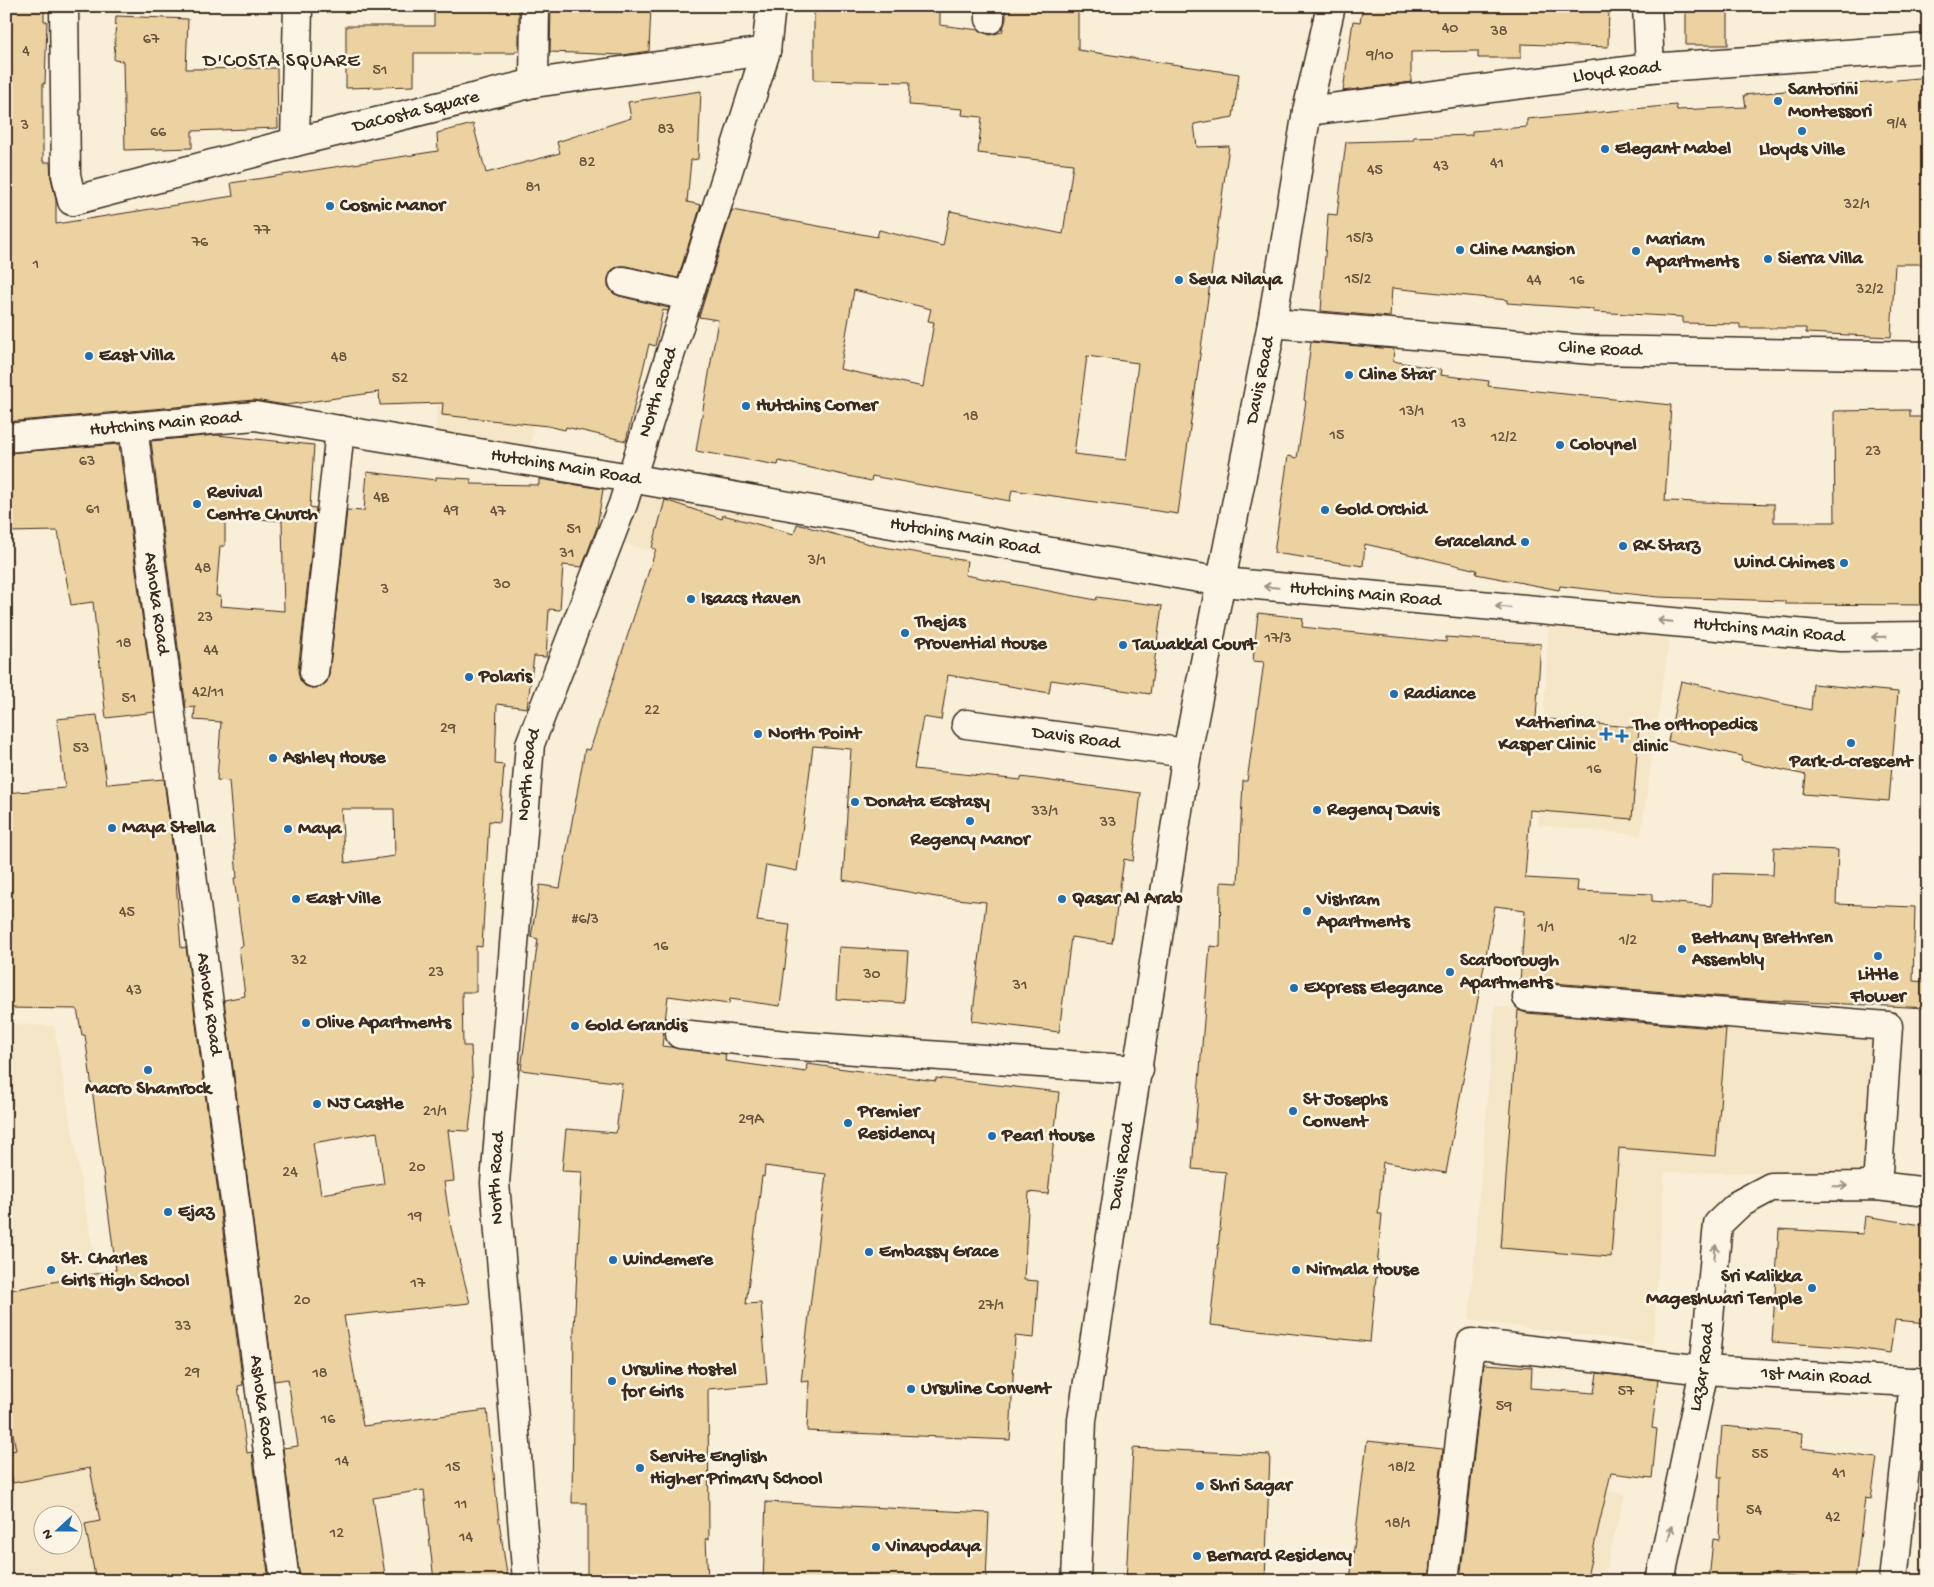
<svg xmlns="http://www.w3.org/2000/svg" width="1934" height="1587" font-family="'Gochi Hand',sans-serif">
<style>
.built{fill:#f5e6c7;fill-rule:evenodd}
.building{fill:#ecd2a1;stroke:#3b2a1e;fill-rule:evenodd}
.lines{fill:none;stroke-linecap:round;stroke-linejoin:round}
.street-casing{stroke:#3b2a1e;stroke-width:31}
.secondary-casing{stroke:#3b2a1e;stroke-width:31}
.street{stroke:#fcf5e5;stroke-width:28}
.secondary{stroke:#fcf5e5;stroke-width:28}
.oneway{stroke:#9c9082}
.poi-dot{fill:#1f6fb2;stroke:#fcf5e5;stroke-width:2}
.labels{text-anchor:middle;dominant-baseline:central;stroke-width:5;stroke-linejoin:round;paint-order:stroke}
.number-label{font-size:16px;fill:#67543f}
.street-label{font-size:19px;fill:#3b2a1e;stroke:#fcf5e5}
.poi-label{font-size:19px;font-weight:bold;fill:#3b2a1e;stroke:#fcf5e5;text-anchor:start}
.neighbourhood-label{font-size:20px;letter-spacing:1px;fill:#3b2a1e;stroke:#fcf5e5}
</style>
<rect width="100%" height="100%" fill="#f9eed7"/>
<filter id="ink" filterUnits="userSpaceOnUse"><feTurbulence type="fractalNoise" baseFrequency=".02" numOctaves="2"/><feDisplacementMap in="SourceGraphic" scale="10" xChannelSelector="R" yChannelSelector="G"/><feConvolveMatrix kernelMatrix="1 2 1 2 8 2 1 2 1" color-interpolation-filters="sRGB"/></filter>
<g filter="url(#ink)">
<g class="built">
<polygon points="444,340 541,382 529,454 434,440"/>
<polygon points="639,487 775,512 758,578 617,542"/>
<polygon points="1549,621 1670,632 1641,835 1538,825"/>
<polygon points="1495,1006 1876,1034 1867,1175 1665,1172 1653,1344 1469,1320"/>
<path d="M6 1024 54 1026 150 1581H6ZM42 1514H72V1544H42Z"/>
<polygon points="1558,1482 1625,1494 1603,1581 1539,1581"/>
</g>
<g class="building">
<polygon points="6,6 44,6 44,21 47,21 45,84 43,83 43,162 50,162 51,178 56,200 56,224 233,196 231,183 438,151 437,133 473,124 486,173 560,153 557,142 631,118 628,102 701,91 698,159 691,160 687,202 701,205 678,278 626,266 619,266 612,270 608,278 608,286 613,293 619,296 669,308 668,311 663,310 655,346 649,344 626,441 566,427 565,430 548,426 442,415 443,403 380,405 379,392 286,405 254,400 6,422"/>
<polygon points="434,6 519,6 519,51 515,51 515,53 414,53 414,86 346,88 346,26 434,26"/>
<polygon points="551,6 651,6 649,51 623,55 550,52"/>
<path d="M814 6H940V25L979 30 990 35 1002 32 1006 19V6H1078V50L1239 74 1233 117 1194 124 1197 147 1229 146 1178 514 1012 490 1010 501 872 476 871 481 779 461 778 465 696 451 718 320 699 317 732 210 877 237 879 230 943 246 950 211 1063 234 1073 164 978 153 982 117 962 115 963 109 909 105 910 82 814 80ZM854 290 931 309 928 321 934 322 923 387 840 369ZM1087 356 1138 363 1126 460 1074 454Z"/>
<polygon points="1363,6 1609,6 1608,47 1521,44 1521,58 1478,58 1478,51 1411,52 1411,82 1343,91 1353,21 1360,22"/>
<rect x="1686" y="6" width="42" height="39"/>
<polygon points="116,16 188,19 186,69 277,68 278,128 192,131 192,148 125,150 123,61 114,60"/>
<polygon points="1928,77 1928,264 1895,264 1891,337 1806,333 1806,328 1740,328 1740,324 1683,323 1683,317 1593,312 1593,309 1507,303 1507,300 1392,288 1390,317 1321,311 1328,214 1337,215 1346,142 1413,140 1413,137 1472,135 1472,131 1527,127 1527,119 1676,105 1677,110 1746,107 1744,95"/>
<polygon points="1311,342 1394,349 1393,361 1441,370 1440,375 1489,381 1488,386 1671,405 1665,501 1774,504 1774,522 1835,522 1834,411 1910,410 1910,417 1928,417 1928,605 1785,604 1785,601 1658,597 1560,586 1559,590 1476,574 1477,570 1365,544 1363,566 1274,553 1288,456 1297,458 1306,401 1304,400"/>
<path d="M216 435 314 445 310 507 316 508 298 671 300 680 305 686 312 688 321 687 327 682 329 675 347 510 364 511 367 472 436 480V477L471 479V484L539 485V479L603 489 597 527 582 567 563 565 560 610 549 609 546 657 534 656 527 708 497 704 495 764 504 765 500 822 489 821 482 947 476 946V992H462L463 1046H471L473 1094 469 1131 448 1130 454 1181 444 1182 451 1228 470 1303 344 1316 363 1426 487 1410 499 1521 508 1581H434L424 1490 373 1498 386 1581H300L283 1448 298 1446 288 1379 274 1381 224 1000 245 996 239 947 243 946 234 878H237L229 781 217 780 221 722 194 720 195 707 186 708 151 441ZM225 516 282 521 284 611 220 606 221 596H216L220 546H225ZM341 809H394L395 856 345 863ZM377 1132 384 1184 321 1194 313 1143Z"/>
<polygon points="119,444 155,712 106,718 93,602 71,605 58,531 6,532 6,453"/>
<polygon points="665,500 722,519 723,515 794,534 797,524 877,546 967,561 965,575 1096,600 1097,597 1162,606 1150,694 1051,680 1049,693 948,675 941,720 923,717 914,769 1021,780 1021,777 1141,793 1133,861 1124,859 1112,943 1071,937 1059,1032 972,1021 986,902 936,897 843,880 851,749 813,746 797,871 766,865 757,921 790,925 780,1006 730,999 729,1004 668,996 662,1046 726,1054 725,1061 806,1072 807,1064 936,1081 936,1078 1059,1092 1048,1194 1029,1192 1024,1280 1038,1281 1034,1338 1015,1336 1010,1440 807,1431 809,1381 801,1382 826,1174 765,1166 764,1177 762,1176 746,1304 761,1303 767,1384 708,1389 709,1539 706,1539 708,1581 587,1581 587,1503 572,1503 574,1330 582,1172 562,1171 566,1129 616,1133 622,1083 521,1070 538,939 531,937 540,885 560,888 585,749 590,750 656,549 652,548"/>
<polygon points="1258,613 1303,618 1302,627 1347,632 1446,642 1446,637 1541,644 1536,718 1639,728 1632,819 1530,810 1525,878 1578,881 1577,891 1652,894 1652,901 1712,906 1713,873 1773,875 1774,847 1838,850 1836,904 1915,907 1913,981 1928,982 1928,1008 1765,1000 1528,981 1520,983 1525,910 1495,906 1446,1173 1383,1162 1378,1214 1382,1214 1370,1342 1210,1325 1226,1172 1192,1169 1210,946 1220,947 1221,882 1238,883 1243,781 1247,781 1264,662 1253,661"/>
<polygon points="1681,681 1811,710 1813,684 1898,692 1889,801 1804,794 1806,775 1741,761 1742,756 1668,741"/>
<polygon points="97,715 107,784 164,779 175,867 181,948 186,947 243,1385 238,1386 247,1453 252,1452 269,1581 257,1581 257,1575 212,1581 96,1581 85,1524 100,1521 90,1468 13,1483 7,1452 16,1450 6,1397 6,1291 116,1270 85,1035 82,1035 77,1009 6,1008 6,793 65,788 57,719"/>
<polygon points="839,947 908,951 904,1003 836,999"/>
<polygon points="1518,1010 1526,1013 1726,1029 1716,1156 1619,1148 1611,1257 1501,1248"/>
<polygon points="1865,1216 1928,1226 1928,1247 1921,1298 1928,1299 1928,1323 1895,1320 1890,1353 1856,1348 1772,1342 1779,1229 1863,1234"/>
<polygon points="1484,1364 1532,1367 1531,1388 1594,1393 1597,1373 1658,1380 1652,1428 1657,1429 1652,1478 1611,1473 1586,1581 1460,1581"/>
<polygon points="1722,1426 1802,1433 1801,1448 1877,1458 1871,1499 1865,1498 1855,1581 1822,1581 1785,1576 1784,1581 1709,1581 1713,1539 1719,1540 1721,1477 1718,1477"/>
<polygon points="1367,1441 1443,1449 1429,1581 1350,1581"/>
<polygon points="1133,1448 1270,1455 1265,1581 1126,1581"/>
<polygon points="766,1502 989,1513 986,1581 763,1581"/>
</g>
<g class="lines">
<defs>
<g id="street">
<path id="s1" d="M64 6 66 175 72 201 295 142 534 83 766 51"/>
<polyline points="1647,6 1650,68"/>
<polyline points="990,19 990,6"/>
<polyline points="534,83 535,6"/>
<path id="s2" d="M1307 111 1650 68 1928 48"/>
<polyline points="295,142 298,6"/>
<polyline points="623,281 688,296"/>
<path id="s3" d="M1272 323 1592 350 1928 356"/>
<path id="s4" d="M133 427 285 1581"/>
<polyline points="314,673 340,430"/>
<path id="s5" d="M966 724 1187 753"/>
<polyline points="1527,997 1888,1026 1877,1186"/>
<polyline points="680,1034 786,1045 1139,1070"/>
<path id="s6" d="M527 1581 495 1183 530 744 623 504 766 51 771 6"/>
<path id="s7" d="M1444 1581 1471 1343 1704 1370 1928 1383"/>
<polyline points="1893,1581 1914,1382"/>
</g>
<g id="secondary">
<path id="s8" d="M6 438 255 416 630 478 1222 582 1841 637 1928 636"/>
<path id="s9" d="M1076 1581 1082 1420 1187 753 1272 323 1307 111 1331 6"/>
<path id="s10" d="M1660 1581 1704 1370 1718 1224 1739 1204 1771 1187 1877 1186 1928 1192"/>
</g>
</defs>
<use href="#street" class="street-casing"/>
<use href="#secondary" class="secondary-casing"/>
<use href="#street" class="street"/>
<use href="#secondary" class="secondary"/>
</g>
<defs><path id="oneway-shaft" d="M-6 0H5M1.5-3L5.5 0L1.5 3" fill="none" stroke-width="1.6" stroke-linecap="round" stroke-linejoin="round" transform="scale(1.25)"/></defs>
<g class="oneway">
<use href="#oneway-shaft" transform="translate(1271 587) rotate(-175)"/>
<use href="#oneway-shaft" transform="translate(1503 607) rotate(-175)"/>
<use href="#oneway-shaft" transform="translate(1665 621) rotate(-175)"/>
<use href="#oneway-shaft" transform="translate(1879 637) rotate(179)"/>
<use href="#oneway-shaft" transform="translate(1840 1186) rotate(-1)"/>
<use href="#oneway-shaft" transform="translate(1715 1252) rotate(-84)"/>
<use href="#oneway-shaft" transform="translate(1670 1533) rotate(-78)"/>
</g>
</g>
<g class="poi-dot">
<circle cx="1778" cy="101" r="5"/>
<circle cx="1802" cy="131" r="5"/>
<circle cx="1605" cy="149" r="5"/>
<circle cx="330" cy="206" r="5"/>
<circle cx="1460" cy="250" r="5"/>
<circle cx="1636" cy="251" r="5"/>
<circle cx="1768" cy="259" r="5"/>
<circle cx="1179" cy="280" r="5"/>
<circle cx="89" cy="356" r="5"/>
<circle cx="1349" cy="375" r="5"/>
<circle cx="746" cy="406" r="5"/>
<circle cx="1560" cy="445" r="5"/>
<circle cx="197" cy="504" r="5"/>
<circle cx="1325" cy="510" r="5"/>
<circle cx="1525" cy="542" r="5"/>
<circle cx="1623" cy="546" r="5"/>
<circle cx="1844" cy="563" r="5"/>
<circle cx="691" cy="599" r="5"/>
<circle cx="905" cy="633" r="5"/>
<circle cx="1123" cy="645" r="5"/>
<circle cx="469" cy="677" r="5"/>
<circle cx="1394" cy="694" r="5"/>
<circle cx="758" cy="734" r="5"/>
<path d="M1603.5 726.5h5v5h5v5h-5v5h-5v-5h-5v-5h5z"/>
<path d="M1619.5 728.5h5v5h5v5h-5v5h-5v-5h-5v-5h5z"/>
<circle cx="1851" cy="743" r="5"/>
<circle cx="273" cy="758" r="5"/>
<circle cx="855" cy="802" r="5"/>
<circle cx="1317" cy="810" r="5"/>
<circle cx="970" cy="821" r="5"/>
<circle cx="112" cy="828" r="5"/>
<circle cx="288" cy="829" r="5"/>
<circle cx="296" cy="899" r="5"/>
<circle cx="1062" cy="899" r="5"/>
<circle cx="1307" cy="911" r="5"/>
<circle cx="1682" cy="949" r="5"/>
<circle cx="1878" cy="956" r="5"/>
<circle cx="1450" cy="972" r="5"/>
<circle cx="1294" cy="988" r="5"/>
<circle cx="306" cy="1023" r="5"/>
<circle cx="575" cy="1026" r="5"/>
<circle cx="148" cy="1070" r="5"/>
<circle cx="317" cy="1104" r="5"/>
<circle cx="1293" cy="1111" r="5"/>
<circle cx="848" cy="1123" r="5"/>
<circle cx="992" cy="1136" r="5"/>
<circle cx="168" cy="1212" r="5"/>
<circle cx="869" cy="1252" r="5"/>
<circle cx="613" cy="1260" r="5"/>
<circle cx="51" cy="1270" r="5"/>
<circle cx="1296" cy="1270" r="5"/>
<circle cx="1812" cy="1288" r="5"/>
<circle cx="612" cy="1381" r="5"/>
<circle cx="911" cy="1389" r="5"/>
<circle cx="640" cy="1468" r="5"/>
<circle cx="1200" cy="1486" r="5"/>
<circle cx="876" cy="1547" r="5"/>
<circle cx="1197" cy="1556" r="5"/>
</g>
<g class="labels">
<g class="number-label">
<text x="1450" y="29">40</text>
<text x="1499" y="32">38</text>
<text x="151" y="40">67</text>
<text x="26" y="52">4</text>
<text x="1380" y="56">9/10</text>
<text x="380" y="71">51</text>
<text x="1897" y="124">9/4</text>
<text x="25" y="126">3</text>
<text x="666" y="130">83</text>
<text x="158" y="133">66</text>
<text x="587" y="163">82</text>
<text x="1497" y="164">41</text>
<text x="1441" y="167">43</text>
<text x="1375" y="171">45</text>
<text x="533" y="188">81</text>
<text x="1857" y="205">32/1</text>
<text x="262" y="231">77</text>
<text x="1360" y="239">15/3</text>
<text x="200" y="243">76</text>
<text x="36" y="265">1</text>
<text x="1358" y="280">15/2</text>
<text x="1534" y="281">44</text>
<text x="1577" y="281">16</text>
<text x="1870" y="290">32/2</text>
<text x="339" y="358">48</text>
<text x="400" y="379">52</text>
<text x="1412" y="412">13/1</text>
<text x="971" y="417">18</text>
<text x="1459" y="424">13</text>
<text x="1337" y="436">15</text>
<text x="1504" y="438">12/2</text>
<text x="1873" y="452">23</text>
<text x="87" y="462">63</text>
<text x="381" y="498">4B</text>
<text x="93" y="510">61</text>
<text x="451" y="511">49</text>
<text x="498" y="512">47</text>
<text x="574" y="530">51</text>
<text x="567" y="554">31</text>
<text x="817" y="561">3/1</text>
<text x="203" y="569">48</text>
<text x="502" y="585">30</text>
<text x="385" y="590">3</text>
<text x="205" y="618">23</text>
<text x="1278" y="639">17/3</text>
<text x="124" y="644">18</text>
<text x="211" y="651">44</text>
<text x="208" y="693">42/11</text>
<text x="129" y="699">51</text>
<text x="652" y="711">22</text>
<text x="448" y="729">29</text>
<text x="81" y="749">53</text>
<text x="1594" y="770">16</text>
<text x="1045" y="812">33/1</text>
<text x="1108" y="823">33</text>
<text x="127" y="913">45</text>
<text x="585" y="920">#6/3</text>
<text x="1546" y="928">1/1</text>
<text x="1628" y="941">1/2</text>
<text x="661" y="947">16</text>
<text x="299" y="961">32</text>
<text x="436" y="973">23</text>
<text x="872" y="975">30</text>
<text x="1020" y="986">31</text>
<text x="134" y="991">43</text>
<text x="435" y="1112">21/1</text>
<text x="751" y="1120">29A</text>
<text x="417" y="1168">20</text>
<text x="290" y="1173">24</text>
<text x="415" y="1217">19</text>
<text x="418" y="1284">17</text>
<text x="302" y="1301">20</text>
<text x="991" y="1306">27/1</text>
<text x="183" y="1327">33</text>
<text x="192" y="1373">29</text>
<text x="320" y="1374">18</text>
<text x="1626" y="1392">57</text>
<text x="1504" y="1407">59</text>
<text x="328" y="1420">16</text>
<text x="1760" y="1455">55</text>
<text x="342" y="1462">14</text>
<text x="453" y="1468">15</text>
<text x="1402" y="1468">18/2</text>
<text x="1839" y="1474">41</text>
<text x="461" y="1505">11</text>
<text x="1754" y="1511">54</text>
<text x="1833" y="1518">42</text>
<text x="1398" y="1524">18/1</text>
<text x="337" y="1534">12</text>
<text x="466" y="1538">14</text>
</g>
<g class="street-label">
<text stroke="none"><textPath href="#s2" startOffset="312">Lloyd Road</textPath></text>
<text stroke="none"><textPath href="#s1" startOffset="551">DaCosta Square</textPath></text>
<text stroke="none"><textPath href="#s3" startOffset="329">Cline Road</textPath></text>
<text stroke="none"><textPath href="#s9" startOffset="1216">Davis Road</textPath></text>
<text stroke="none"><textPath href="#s6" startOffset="1214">North Road</textPath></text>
<text stroke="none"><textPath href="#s8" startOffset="160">Hutchins Main Road</textPath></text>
<text stroke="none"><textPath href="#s8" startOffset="565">Hutchins Main Road</textPath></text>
<text stroke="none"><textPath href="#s8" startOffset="970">Hutchins Main Road</textPath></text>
<text stroke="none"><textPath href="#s8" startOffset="1375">Hutchins Main Road</textPath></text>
<text stroke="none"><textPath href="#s4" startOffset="178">Ashoka Road</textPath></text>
<text stroke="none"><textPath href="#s8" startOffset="1780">Hutchins Main Road</textPath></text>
<text stroke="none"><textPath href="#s5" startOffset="111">Davis Road</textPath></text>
<text stroke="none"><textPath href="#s6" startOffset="809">North Road</textPath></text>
<text stroke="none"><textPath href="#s4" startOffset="582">Ashoka Road</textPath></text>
<text stroke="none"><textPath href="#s9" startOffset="418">Davis Road</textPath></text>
<text stroke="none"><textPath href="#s6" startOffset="404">North Road</textPath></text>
<text stroke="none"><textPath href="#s10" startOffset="218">Lazar Road</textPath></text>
<text stroke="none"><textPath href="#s7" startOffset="586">1st Main Road</textPath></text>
<text stroke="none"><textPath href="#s4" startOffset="988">Ashoka Road</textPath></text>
</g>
<g class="poi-label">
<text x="1788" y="90">Santorini<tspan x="1788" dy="22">Montessori</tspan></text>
<text x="1615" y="149">Elegant Mabel</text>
<text x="1802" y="150" text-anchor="middle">Lloyds Ville</text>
<text x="340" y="206">Cosmic Manor</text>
<text x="1646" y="240">Mariam<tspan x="1646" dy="22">Apartments</tspan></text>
<text x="1470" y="250">Cline Mansion</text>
<text x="1778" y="259">Sierra Villa</text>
<text x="1189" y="280">Seva Nilaya</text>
<text x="99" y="356">East Villa</text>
<text x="1359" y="375">Cline Star</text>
<text x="756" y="406">Hutchins Corner</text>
<text x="1570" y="445">Coloynel</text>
<text x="207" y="493">Revival<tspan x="207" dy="22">Centre Church</tspan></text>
<text x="1335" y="510">Gold Orchid</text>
<text x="1515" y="542" text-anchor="end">Graceland</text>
<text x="1633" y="546">RK Starz</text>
<text x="1834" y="563" text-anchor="end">Wind Chimes</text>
<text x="701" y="599">Isaacs Haven</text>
<text x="915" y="622">Thejas<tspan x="915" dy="22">Provential House</tspan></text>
<text x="1133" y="645">Tawakkal Court</text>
<text x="479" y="677">Polaris</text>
<text x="1404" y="694">Radiance</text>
<text x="1595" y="723" text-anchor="end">Katherina<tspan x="1595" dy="22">Kasper Clinic</tspan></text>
<text x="1633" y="725">The orthopedics<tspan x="1633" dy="22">clinic</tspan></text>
<text x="768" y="734">North Point</text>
<text x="283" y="758">Ashley House</text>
<text x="1851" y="762" text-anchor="middle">Park-d-crescent</text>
<text x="865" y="802">Donata Ecstasy</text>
<text x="1327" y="810">Regency Davis</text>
<text x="122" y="828">Maya Stella</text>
<text x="298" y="829">Maya</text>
<text x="970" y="840" text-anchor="middle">Regency Manor</text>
<text x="306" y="899">East Ville</text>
<text x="1072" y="899">Qasar Al Arab</text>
<text x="1317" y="900">Vishram<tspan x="1317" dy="22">Apartments</tspan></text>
<text x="1692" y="938">Bethany Brethren<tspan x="1692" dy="22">Assembly</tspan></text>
<text x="1460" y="961">Scarborough<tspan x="1460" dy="22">Apartments</tspan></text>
<text x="1878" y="975" text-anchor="middle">Little<tspan x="1878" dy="22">Flower</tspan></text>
<text x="1304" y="988">Express Elegance</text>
<text x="316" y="1023">Olive Apartments</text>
<text x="585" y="1026">Gold Grandis</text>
<text x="148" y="1089" text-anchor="middle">Macro Shamrock</text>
<text x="1303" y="1100">St Josephs<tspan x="1303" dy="22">Convent</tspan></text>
<text x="327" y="1104">NJ Castle</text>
<text x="858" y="1112">Premier<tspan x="858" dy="22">Residency</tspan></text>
<text x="1002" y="1136">Pearl House</text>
<text x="178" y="1212">Ejaz</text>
<text x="879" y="1252">Embassy Grace</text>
<text x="61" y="1259">St. Charles<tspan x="61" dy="22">Girls High School</tspan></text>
<text x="623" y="1260">Windemere</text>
<text x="1306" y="1270">Nirmala House</text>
<text x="1802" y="1277" text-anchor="end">Sri Kalikka<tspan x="1802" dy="22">Mageshwari Temple</tspan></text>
<text x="622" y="1370">Ursuline Hostel<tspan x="622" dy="22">for Girls</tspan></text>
<text x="921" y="1389">Ursuline Convent</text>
<text x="650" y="1457">Servite English<tspan x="650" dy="22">Higher Primary School</tspan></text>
<text x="1210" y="1486">Shri Sagar</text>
<text x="886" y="1547">Vinayodaya</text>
<text x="1207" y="1556">Bernard Residency</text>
</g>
<g class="neighbourhood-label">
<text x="282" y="62">D'COSTA SQUARE</text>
</g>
</g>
<rect width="1934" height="1587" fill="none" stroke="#fcf5e5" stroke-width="25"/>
<rect x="12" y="12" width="1909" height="1562" fill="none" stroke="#3b2a1e" stroke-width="2" filter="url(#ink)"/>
<g transform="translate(58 1530) rotate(249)"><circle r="24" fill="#fcf5e5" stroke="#afa495"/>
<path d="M0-4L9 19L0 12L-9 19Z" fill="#1f6fb2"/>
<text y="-8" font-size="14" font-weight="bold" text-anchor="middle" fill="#3b2a1e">N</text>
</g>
</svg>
